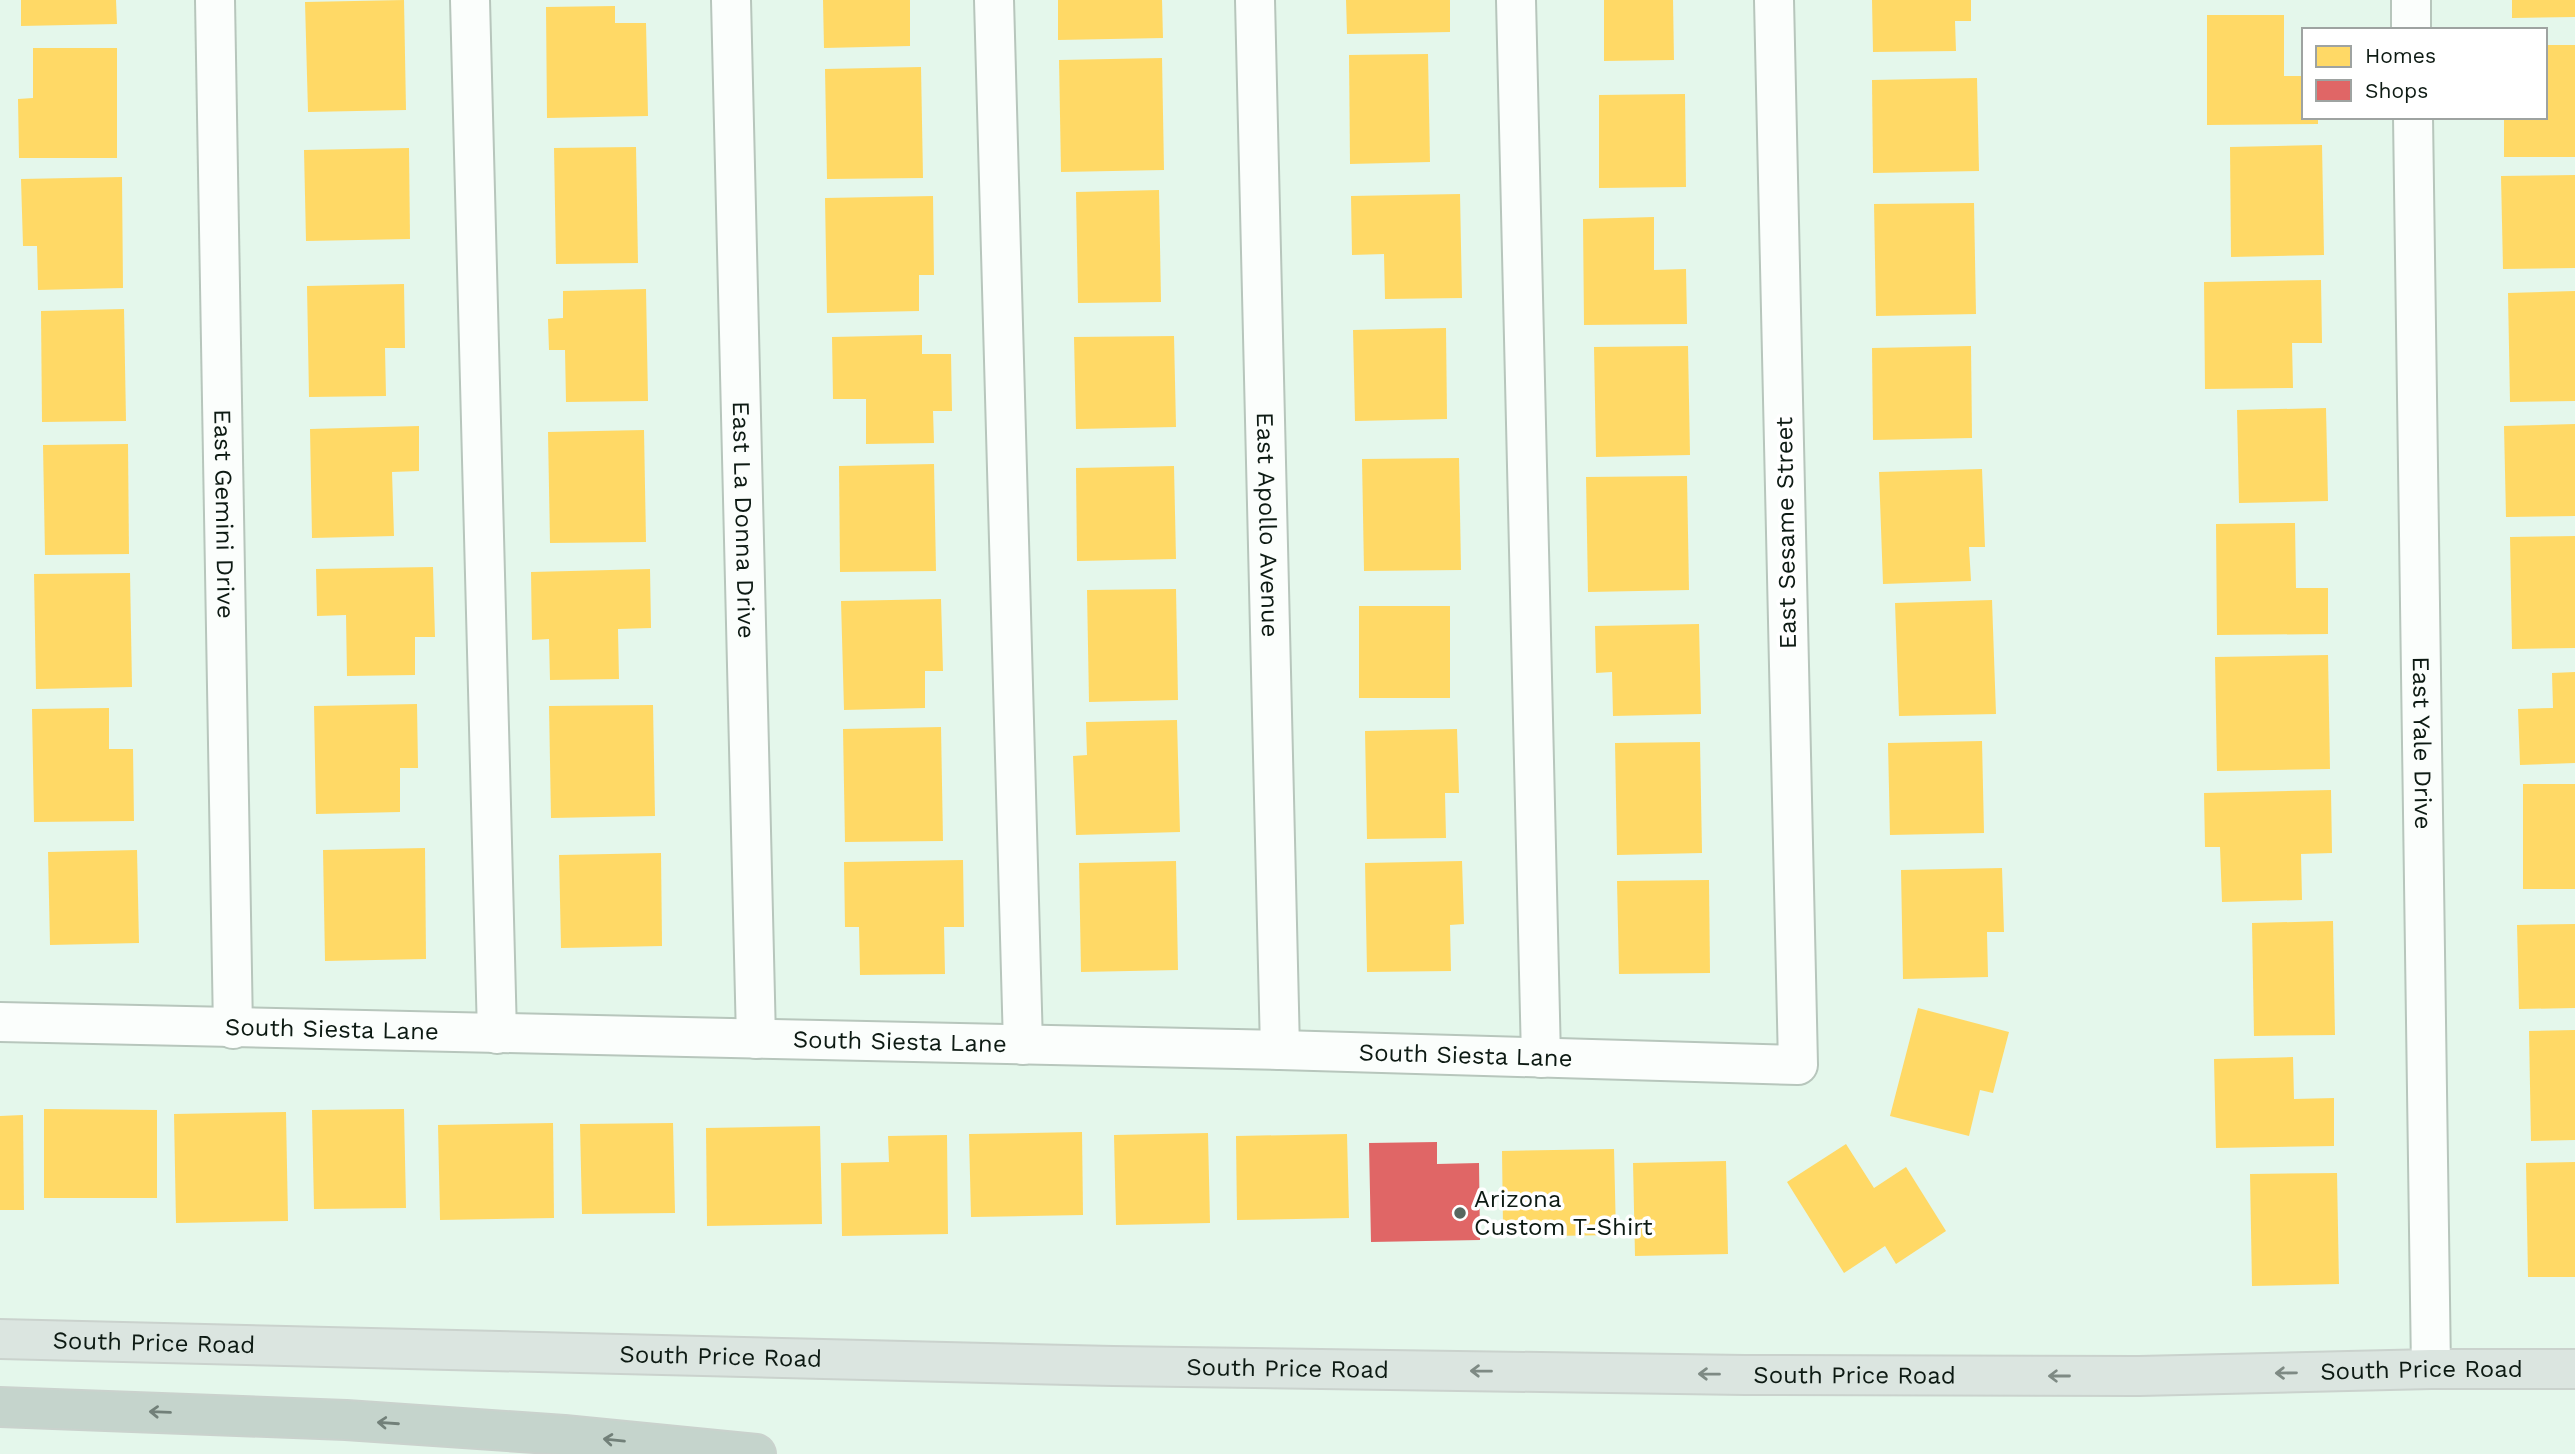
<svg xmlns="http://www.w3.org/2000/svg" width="2575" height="1454" font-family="'Work Sans',sans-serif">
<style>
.homes{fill:#ffd966}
.shops{fill:#e06666}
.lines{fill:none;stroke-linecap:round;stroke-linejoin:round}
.minor-casing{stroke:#b7c6bc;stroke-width:42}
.major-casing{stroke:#cad2cd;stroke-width:42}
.highway-casing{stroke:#cad2cd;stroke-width:42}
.minor{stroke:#fbfefc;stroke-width:38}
.major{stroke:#dbe5e0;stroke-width:38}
.highway{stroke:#c5d4cc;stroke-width:38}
.oneway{stroke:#7e8a84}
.oneway2{stroke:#728079}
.poi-dot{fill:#58675f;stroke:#fff;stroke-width:2.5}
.labels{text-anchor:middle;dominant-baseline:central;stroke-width:7;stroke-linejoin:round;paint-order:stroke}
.street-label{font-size:24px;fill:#0d1a13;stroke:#fff}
.poi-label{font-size:24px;fill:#0d1a13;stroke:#fff;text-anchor:start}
</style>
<rect width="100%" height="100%" fill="#e4f7eb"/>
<g class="homes">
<polygon points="21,0 116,0 117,24 21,26"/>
<polygon points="404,0 406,110 308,112 305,2"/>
<polygon points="823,0 910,0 910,46 824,48"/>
<polygon points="1058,0 1162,0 1163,38 1058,40"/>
<polygon points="1346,0 1450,0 1450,32 1347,34"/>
<polygon points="1604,0 1673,0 1674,60 1604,61"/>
<polygon points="1872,0 1971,0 1971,21 1955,21 1956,51 1873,52"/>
<polygon points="2512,0 2575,0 2575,17 2512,18"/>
<polygon points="615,6 615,23 646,23 648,116 547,118 546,7"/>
<polygon points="2207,15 2284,15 2284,76 2304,76 2304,117 2318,117 2318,124 2207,125"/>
<polygon points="2545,45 2575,45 2575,157 2504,157 2504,117 2545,117"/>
<polygon points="33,48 117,48 117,158 19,158 18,99 33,98"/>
<polygon points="1428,54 1430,162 1350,164 1349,55"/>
<polygon points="1162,58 1164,170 1061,172 1059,60"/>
<polygon points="921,67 923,178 827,179 825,69"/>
<polygon points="1977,78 1979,171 1873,173 1872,80"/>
<polygon points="1685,94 1686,187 1599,188 1599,95"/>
<polygon points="2322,145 2324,255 2231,257 2230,147"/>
<polygon points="636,147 638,263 556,264 554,148"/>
<polygon points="409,148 410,239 306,241 304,150"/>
<polygon points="2575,175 2575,268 2503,269 2501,176"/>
<polygon points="122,177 123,288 38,290 37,246 23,246 21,179"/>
<polygon points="1159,190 1161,302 1078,303 1076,192"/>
<polygon points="1460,194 1462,298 1385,299 1384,254 1352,255 1351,196"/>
<polygon points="933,196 934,275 919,275 919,311 827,313 825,198"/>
<polygon points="1974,203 1976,314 1876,316 1874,204"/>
<polygon points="1654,217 1654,270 1686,269 1687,324 1584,325 1583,219"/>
<polygon points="2321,280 2322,343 2292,343 2293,388 2205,389 2204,282"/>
<polygon points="404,284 405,348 385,348 386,396 309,397 307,286"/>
<polygon points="646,289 648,401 566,402 565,350 549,350 548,319 563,318 563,291"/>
<polygon points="2575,291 2575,401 2510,402 2508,293"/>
<polygon points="124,309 126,421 42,422 41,311"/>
<polygon points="1446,328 1447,419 1355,421 1353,330"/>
<polygon points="922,335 922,354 951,354 952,411 933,411 934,443 866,444 866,399 833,399 832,337"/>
<polygon points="1174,336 1176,427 1076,429 1074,337"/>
<polygon points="1688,346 1690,455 1596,457 1594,347"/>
<polygon points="1971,346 1972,438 1873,440 1872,348"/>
<polygon points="2326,408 2328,501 2239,503 2237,410"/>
<polygon points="2575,424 2575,516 2506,517 2504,426"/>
<polygon points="419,426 419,471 392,472 394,536 312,538 310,429"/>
<polygon points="644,430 646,542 550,543 548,432"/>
<polygon points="128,444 129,554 45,555 43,445"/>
<polygon points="1459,458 1461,570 1364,571 1362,459"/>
<polygon points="934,464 936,571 840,572 839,466"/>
<polygon points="1174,466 1176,559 1077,561 1076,468"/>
<polygon points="1982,469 1985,547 1969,547 1971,581 1883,584 1879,472"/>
<polygon points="1687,476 1689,590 1588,592 1586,477"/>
<polygon points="2295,523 2296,588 2328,588 2328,634 2217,635 2216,524"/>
<polygon points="2575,536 2575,648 2512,649 2510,537"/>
<polygon points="433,567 435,637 415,637 415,675 347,676 346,615 317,616 316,569"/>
<polygon points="650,569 651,628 618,629 619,679 550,680 549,639 532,640 531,572"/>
<polygon points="130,573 132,687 36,689 34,574"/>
<polygon points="1176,589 1178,700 1089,702 1087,590"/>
<polygon points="941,599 943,671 925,671 925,708 844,710 841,601"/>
<polygon points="1992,600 1996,714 1899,716 1895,603"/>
<rect x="1359" y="606" width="91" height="92"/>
<polygon points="1699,624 1701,714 1613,716 1612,672 1596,673 1595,626"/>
<polygon points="2328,655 2330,769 2217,771 2215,657"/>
<polygon points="2575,672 2575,763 2520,765 2518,709 2553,708 2552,673"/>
<polygon points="417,704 418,768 400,768 400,812 316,814 314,706"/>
<polygon points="653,705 655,816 551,818 549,706"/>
<polygon points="109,708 109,749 133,749 134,821 34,822 32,709"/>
<polygon points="1177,720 1180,832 1076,835 1073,756 1087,755 1086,722"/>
<polygon points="941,727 943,841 845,842 843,729"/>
<polygon points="1457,729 1459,793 1445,793 1446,838 1367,839 1365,731"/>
<polygon points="1982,741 1984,833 1890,835 1888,743"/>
<polygon points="1700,742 1702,853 1617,855 1615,743"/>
<rect x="2523" y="784" width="52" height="105"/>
<polygon points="2331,790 2332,853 2301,854 2302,900 2222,902 2220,847 2205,847 2204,793"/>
<polygon points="425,848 426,959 325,961 323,850"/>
<polygon points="137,850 139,943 50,945 48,852"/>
<polygon points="661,853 662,946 561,948 559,855"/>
<polygon points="963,860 964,927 944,927 945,974 860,975 859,927 845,927 844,862"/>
<polygon points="1176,861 1178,970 1081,972 1079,863"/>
<polygon points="1462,861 1464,924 1450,925 1451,971 1367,972 1365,863"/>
<polygon points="2002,868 2004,932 1987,932 1988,977 1903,979 1901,870"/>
<polygon points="1709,880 1710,973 1619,974 1617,881"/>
<polygon points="2333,921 2335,1035 2254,1036 2252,923"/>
<polygon points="2575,924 2575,1008 2519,1009 2517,925"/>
<polygon points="1918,1008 2009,1032 1993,1093 1980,1090 1969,1136 1890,1116"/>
<polygon points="2575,1030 2575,1140 2531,1141 2529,1031"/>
<polygon points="2293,1057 2294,1099 2334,1098 2334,1146 2216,1148 2214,1059"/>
<polygon points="44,1109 157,1110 157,1198 44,1198"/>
<polygon points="404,1109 406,1208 314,1209 312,1110"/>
<polygon points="286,1112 288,1221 176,1223 174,1114"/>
<polygon points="23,1115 24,1210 0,1210 0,1116"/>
<polygon points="553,1123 554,1218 440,1220 438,1125"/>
<polygon points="673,1123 675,1213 582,1214 580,1124"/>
<polygon points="820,1126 822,1224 707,1226 706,1128"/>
<polygon points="1082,1132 1083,1215 971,1217 969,1134"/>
<polygon points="1208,1133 1210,1223 1116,1225 1114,1135"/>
<polygon points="1347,1134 1349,1218 1237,1220 1236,1136"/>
<polygon points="947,1135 948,1234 842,1236 841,1163 889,1162 888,1136"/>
<polygon points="1846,1144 1874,1188 1906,1167 1946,1231 1896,1264 1885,1246 1844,1273 1787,1182"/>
<polygon points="1614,1149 1616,1235 1550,1236 1549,1225 1503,1226 1502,1151"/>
<polygon points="1726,1161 1728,1254 1635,1256 1633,1163"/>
<polygon points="2575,1162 2575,1277 2528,1277 2526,1163"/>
<polygon points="2337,1173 2339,1284 2252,1286 2250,1174"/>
</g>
<polygon class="shops" points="1437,1142 1437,1164 1479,1163 1480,1240 1371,1242 1369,1143"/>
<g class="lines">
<defs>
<g id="minor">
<path id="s1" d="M215 0 233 1029"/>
<polyline points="470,0 497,1034"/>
<path id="s2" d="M731 0 756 1039"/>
<polyline points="994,0 1023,1045"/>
<path id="s3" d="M1255 0 1280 1050"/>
<polyline points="1516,0 1541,1058"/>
<polyline points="2411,0 2411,30"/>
<path id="s4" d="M2413 117 2431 1369"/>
<path id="s5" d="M0 1022 1280 1050 1798 1065 1774 0"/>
</g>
<g id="major">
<path id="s6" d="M0 1339 1113 1366 1745 1375 2139 1376 2431 1369H2575"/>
</g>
<polyline id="highway" points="0,1407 346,1420 564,1435 756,1454"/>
</defs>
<use href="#minor" class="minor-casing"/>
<use href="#major" class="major-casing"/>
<use href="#highway" class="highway-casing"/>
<use href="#minor" class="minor"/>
<use href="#major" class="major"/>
<use href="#highway" class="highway"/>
</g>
<defs><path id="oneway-shaft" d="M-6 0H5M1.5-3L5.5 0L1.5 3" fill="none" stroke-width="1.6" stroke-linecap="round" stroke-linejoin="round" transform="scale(1.75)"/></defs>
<g class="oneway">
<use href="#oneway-shaft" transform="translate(1481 1371) rotate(-179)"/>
<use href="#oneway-shaft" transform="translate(2286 1373) rotate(179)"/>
<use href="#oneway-shaft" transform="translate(1709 1374) rotate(-179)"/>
<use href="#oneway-shaft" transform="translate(2059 1376) rotate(-180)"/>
</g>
<g class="oneway2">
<use href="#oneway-shaft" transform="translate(160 1412) rotate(-178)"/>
<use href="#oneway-shaft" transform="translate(388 1423) rotate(-176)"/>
<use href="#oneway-shaft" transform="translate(614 1440) rotate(-174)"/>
</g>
<circle class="poi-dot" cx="1460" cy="1213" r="7"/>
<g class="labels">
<g class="street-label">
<text stroke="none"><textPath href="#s1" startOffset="514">East Gemini Drive</textPath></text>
<text stroke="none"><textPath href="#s2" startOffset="520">East La Donna Drive</textPath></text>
<text stroke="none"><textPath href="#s3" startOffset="525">East Apollo Avenue</textPath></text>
<text transform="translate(1786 533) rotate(-91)">East Sesame Street</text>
<text stroke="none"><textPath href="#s4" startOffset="626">East Yale Drive</textPath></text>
<text stroke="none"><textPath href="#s5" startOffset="332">South Siesta Lane</textPath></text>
<text stroke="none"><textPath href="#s5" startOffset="900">South Siesta Lane</textPath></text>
<text stroke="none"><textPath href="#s5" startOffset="1466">South Siesta Lane</textPath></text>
<text stroke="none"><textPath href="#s6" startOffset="154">South Price Road</textPath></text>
<text stroke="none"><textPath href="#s6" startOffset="721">South Price Road</textPath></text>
<text stroke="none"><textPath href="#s6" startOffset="1288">South Price Road</textPath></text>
<text stroke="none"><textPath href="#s6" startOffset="2422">South Price Road</textPath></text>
<text stroke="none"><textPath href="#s6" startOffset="1855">South Price Road</textPath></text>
</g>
<g class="poi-label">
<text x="1474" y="1199">Arizona<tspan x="1474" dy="28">Custom T-Shirt</tspan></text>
</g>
</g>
<rect x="2302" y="28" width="245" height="91" fill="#ffffff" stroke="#9ea3a1" stroke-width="2"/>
<rect x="2316" y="46" width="35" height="21" fill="#ffd966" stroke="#9ea3a1" stroke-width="2"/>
<text x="2365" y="63" font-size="21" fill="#0d1a13">Homes</text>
<rect x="2316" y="80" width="35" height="21" fill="#e06666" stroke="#9ea3a1" stroke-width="2"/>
<text x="2365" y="98" font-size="21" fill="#0d1a13">Shops</text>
</svg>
